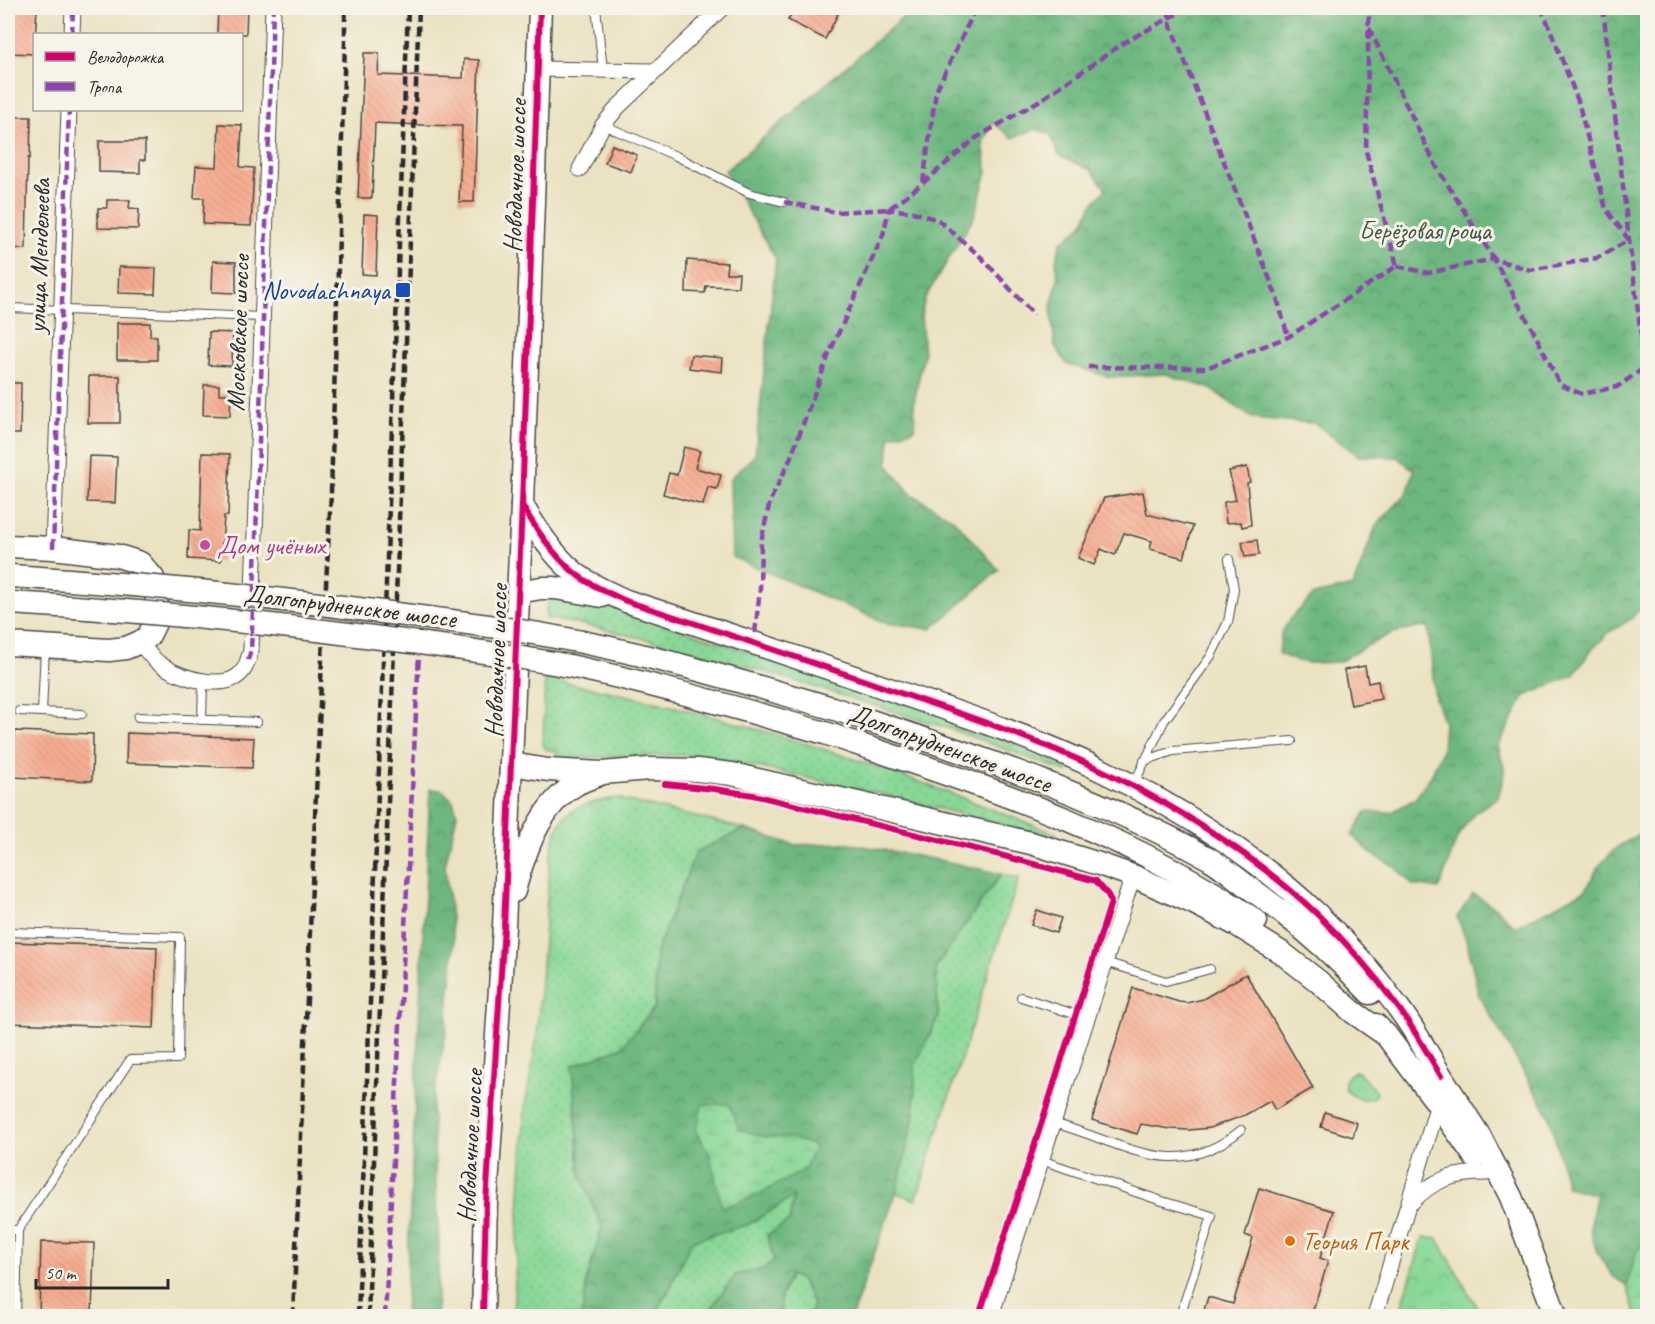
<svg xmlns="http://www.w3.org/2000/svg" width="1655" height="1324" font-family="Caveat,sans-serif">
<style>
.grass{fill:url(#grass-dots);stroke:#5a8261;stroke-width:1.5}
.forest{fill:url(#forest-crowns);stroke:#4c7256;stroke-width:1.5;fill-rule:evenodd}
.wetland{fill:url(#wetland-marsh);stroke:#5a8261;stroke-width:1.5}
.park{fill:url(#park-crowns);stroke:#5a8261;stroke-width:1.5}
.building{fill:url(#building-back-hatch)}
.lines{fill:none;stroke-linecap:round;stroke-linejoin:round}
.lane-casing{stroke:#484642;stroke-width:10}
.street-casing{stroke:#484642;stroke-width:17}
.secondary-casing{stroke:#484642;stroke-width:25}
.lane{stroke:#fff;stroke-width:8}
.street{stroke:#fff;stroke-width:15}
.secondary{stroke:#fff;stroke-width:22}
.rail{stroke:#2b2b2b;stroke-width:4.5;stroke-dasharray:9 4.5;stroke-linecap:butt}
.secondary-bridge-casing{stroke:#484642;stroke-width:25;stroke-linecap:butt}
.secondary-bridge{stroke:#fff;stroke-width:22}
.quiet{stroke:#8e44ad;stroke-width:4.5;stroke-dasharray:9 4.5;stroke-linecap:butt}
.cycleway-casing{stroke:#f7f3e8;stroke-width:10}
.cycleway{stroke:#d6006c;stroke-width:6}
.transit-dot{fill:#1a4fb4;stroke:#f7f3e8;stroke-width:2}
.hotel-dot{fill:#d1479c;stroke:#f7f3e8;stroke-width:2}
.food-dot{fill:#e8710a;stroke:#f7f3e8;stroke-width:2}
.labels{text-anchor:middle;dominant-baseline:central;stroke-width:6;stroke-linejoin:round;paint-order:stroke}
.street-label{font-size:26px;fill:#2b2b2b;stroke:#f7f3e8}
.park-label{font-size:26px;fill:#425646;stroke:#f7f3e8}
.transit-label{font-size:26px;fill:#164399;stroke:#f7f3e8;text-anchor:end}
.hotel-label{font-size:26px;fill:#b23c85;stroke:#f7f3e8;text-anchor:start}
.food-label{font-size:26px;fill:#c56008;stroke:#f7f3e8;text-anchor:start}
</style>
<defs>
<pattern id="grass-dots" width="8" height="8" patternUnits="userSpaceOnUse" patternTransform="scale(1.5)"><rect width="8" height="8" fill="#89d897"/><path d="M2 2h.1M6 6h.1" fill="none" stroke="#76ba82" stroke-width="1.8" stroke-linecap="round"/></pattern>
<pattern id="forest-crowns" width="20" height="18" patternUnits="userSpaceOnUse" patternTransform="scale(1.5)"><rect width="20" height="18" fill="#6eb880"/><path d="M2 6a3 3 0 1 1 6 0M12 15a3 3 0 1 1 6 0" fill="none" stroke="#5b9669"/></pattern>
<pattern id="wetland-marsh" width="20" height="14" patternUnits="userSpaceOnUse" patternTransform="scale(1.5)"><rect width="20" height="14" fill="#89d897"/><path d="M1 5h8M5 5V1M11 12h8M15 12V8" fill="none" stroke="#76ba82"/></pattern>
<pattern id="park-crowns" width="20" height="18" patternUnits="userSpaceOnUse" patternTransform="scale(1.5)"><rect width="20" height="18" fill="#89d897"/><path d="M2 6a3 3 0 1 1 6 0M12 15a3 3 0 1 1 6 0" fill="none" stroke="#76ba82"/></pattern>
<pattern id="building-back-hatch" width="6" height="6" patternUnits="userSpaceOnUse" patternTransform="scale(1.5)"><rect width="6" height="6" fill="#f7ac8f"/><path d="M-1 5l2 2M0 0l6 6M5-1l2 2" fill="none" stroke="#d4947c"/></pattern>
</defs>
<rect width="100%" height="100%" fill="#f7f3e8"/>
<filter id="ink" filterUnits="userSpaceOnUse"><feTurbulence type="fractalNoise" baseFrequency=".0167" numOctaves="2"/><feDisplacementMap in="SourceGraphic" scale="12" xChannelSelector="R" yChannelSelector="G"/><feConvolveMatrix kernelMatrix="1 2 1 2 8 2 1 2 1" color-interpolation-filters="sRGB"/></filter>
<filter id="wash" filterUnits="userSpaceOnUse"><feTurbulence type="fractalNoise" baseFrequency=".008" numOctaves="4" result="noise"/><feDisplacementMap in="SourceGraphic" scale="24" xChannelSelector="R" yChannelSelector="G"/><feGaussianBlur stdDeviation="1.35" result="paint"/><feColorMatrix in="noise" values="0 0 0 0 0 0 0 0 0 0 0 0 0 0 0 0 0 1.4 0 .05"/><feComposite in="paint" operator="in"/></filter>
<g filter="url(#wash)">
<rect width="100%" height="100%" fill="#ebe2c1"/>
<g class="grass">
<path d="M582 596 963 723 1069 767 1067 772 948 728 749 667 675 646 585 625 546 618C546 613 545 606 548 603 552 597 575 596 582 596Z"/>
<path d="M545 679C638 695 730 720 820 748 900 773 978 804 1056 834L1055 838 881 794 720 759 683 755 557 758 556 751 546 749 543 744Z"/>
<path d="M616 798 745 829 696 852 656 953 655 1007 621 1048 572 1066 581 1175 602 1227 587 1279 582 1316H513L525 1106 537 1035 550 858C553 843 556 826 567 815 577 805 603 800 616 798Z"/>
<polygon points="1001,874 1019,878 916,1200 896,1193 914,1117 915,1065 938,1017 936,966"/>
<polygon points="795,1196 789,1221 774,1260 763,1269 736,1275 719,1297 712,1308 712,1316 653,1316 670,1288 691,1241 749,1224"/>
<polygon points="790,1275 801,1280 813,1304 810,1316 781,1316 780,1299"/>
</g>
<g class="forest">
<polygon points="914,8 1647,8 1647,601 1631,619 1608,633 1589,653 1574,675 1525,696 1498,746 1505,772 1498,797 1474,813 1458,836 1439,889 1413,885 1395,867 1372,854 1352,835 1366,812 1392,812 1415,799 1431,776 1442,750 1444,723 1435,698 1428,626 1392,633 1359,650 1339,662 1309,663 1294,660 1279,654 1281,634 1290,619 1314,595 1353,586 1376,526 1408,492 1414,470 1397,457 1359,456 1314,423 1252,418 1211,389 1166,374 1110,377 1067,364 1055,346 1053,328 1051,306 1058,279 1056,260 1061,242 1082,225 1092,205 1106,189 1091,170 1059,155 1050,134 1036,129 1013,138 993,123 983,142 987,172 974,217 925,298 921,316 924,354 914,402 915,429 890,436 888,465 910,493 953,519 999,570 931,629 886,623 732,557 730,479 755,455 776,259 725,171"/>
<polygon points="430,789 442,790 453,801 457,814 445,865 454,945 446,1033 432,1106 439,1249 436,1316 405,1316"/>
<polygon points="1647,821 1648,1240 1636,1252 1627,1286 1613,1276 1597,1253 1590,1228 1597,1192 1593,1194 1567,1187 1549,1115 1479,996 1467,942 1457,917 1473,894 1496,908 1515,927 1586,890 1598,867 1616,848 1639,834"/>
<path d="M744 829 795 845 846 843 949 862 1001 874 936 966 938 1017 915 1065 914 1117 896 1193 852 1316H810L813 1304 802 1280 790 1275 780 1299 781 1316H712V1308L719 1297 736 1275 763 1269 774 1260 767 1235 789 1221 794 1197 749 1224 691 1241 670 1288 653 1316H582L587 1279 602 1227 581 1175 572 1066 621 1048 655 1007 656 953 696 852ZM739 1129 764 1137 791 1138 815 1146 804 1170 757 1195 722 1208 710 1155 696 1131Z"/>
</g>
<g class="wetland">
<polygon points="729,1104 739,1129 764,1137 791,1138 815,1146 804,1170 757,1195 722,1208 710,1155 696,1131 702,1105"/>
<polygon points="1647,1240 1647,1316 1636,1316 1627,1286 1636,1252"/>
</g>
<g class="park">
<path d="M1355 1071 1358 1072 1376 1092 1375 1096C1361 1106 1328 1088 1355 1071Z"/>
<polygon points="1423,1237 1438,1239 1482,1316 1399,1316"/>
</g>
<g id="blocks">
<g class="building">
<polygon points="8,8 37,8 34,54 8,53"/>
<polygon points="218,8 247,8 246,34 217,34"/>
<polygon points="795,8 825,8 838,14 825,39 788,20"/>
<polygon points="364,53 379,53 378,75 463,78 464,59 479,60 474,202 459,202 462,126 421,125 375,123 372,198 358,198"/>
<polygon points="8,117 31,117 30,158 28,158 26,249 8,248"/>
<polygon points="219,124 242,125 240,167 254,168 251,226 203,224 204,198 194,198 196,166 217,167"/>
<polygon points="99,141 145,141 145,160 140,160 140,173 99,172"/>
<polygon points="612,145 637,155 631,172 605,163"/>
<polygon points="107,200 130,200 129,208 139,209 138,229 98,228 98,208 107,208"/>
<polygon points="364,214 378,215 376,275 362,274"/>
<polygon points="687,260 727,263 726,273 739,273 738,287 706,286 705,293 686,292"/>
<polygon points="213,261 236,262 236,293 212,292"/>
<polygon points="119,267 156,268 155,294 118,293"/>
<polygon points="117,323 150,323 150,336 157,336 157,360 117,360"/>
<polygon points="209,332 233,333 232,366 208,365"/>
<polygon points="691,355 723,358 722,372 689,368"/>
<polygon points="89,376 120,376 120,423 88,423"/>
<polygon points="8,383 21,383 20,434 8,434"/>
<polygon points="204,385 219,385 219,394 231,394 230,416 203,415"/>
<polygon points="684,447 700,451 695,468 721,475 717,489 708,487 703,505 663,494 669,473 677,475"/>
<polygon points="202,453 230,454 228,516 224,516 221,561 188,559 189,530 200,531"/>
<polygon points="89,456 117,457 115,503 87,502"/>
<polygon points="1247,467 1250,482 1247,483 1251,525 1242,527 1241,522 1226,523 1224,502 1236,500 1229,471"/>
<polygon points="1143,492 1147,514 1193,526 1184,558 1150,549 1152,541 1124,533 1115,555 1101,549 1094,565 1078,558 1104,498"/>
<polygon points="1257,540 1259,555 1245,557 1242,542"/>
<polygon points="1365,666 1368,683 1378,681 1381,699 1351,705 1344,670"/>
<polygon points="15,731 93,734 92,781 13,777"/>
<polygon points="127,733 254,738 252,768 126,763"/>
<polygon points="1037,910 1061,918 1056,933 1031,925"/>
<polygon points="8,942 157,947 154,1028 8,1023"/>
<polygon points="1246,974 1313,1088 1275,1110 1270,1101 1245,1115 1210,1128 1189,1130 1170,1129 1141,1124 1137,1134 1092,1120 1133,988 1179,1002 1187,1003 1203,999"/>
<polygon points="1325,1112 1357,1123 1353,1137 1321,1127"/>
<polygon points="1259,1188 1334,1211 1320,1258 1328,1261 1311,1317 1202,1317 1208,1297 1233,1304 1253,1238 1245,1235"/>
<polygon points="41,1242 94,1243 92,1317 39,1317"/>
</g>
</g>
</g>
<g filter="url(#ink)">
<use href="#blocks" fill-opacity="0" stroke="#484642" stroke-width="1.5"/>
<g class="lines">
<defs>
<g id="lane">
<polyline points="596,8 603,70"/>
<polyline points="603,125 676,156 749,193 784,202"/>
<polyline points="8,308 263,317"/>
<polyline points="45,648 42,712 82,714"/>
<polyline points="19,711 42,712"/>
<polyline points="138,717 257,722"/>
<polyline points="202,720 203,681"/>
<polyline points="1144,761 1173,751 1292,741"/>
<polyline points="1134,784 1164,721 1211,656 1228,622 1234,589 1229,559"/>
<polyline points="8,932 180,937 178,1059 130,1060 18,1230"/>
<polyline points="1105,962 1166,981 1210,969"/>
<polyline points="1021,997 1087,1018"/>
<path d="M1053 1123C1124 1142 1174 1185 1241 1130"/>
<polyline points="1041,1160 1162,1201 1212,1216 1180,1316"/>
<polyline points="8,1230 18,1230 16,1316"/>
</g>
<g id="street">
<polyline points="72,34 73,8"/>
<polyline points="538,69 655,71"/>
<polyline points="580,169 603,125 619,106 722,8"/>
<polyline points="53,548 69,110"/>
<path d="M140 642C146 651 153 660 163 666 182 678 225 692 242 672 247 666 249 657 251 650L273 8"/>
<path d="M1410 1204C1433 1179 1453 1173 1487 1173"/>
<polyline points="991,1316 1133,876"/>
<polyline points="1375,1316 1438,1104"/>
</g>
<g id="secondary">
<path d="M522 505C537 531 556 560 580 577 594 587 611 594 626 601 719 631 811 662 903 694 971 717 1039 740 1103 771 1178 807 1257 857 1317 914 1346 942 1373 973 1397 1006 1414 1028 1427 1053 1441 1076"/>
<polyline points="8,546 53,548 118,556 140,563 153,578 157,594 155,623 148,637 140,642 126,648 109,650 8,644"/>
<polyline points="518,592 541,588 555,588 602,596"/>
<path d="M832 708C960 751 1092 792 1210 859 1223 867 1235 877 1247 886 1291 917 1333 953 1370 993"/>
<path d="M825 733C973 783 1127 830 1256 921"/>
<polyline points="511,764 548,770 602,773 649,769 698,770 732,774 1031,843 1099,864 1133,876 1194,903 1237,925 1282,953 1318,981 1353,1012 1386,1035"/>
<path d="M514 891C524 854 539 806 575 785 582 780 592 778 600 774"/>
<polyline points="1376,1025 1386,1035 1438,1104 1475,1157"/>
<polyline points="1432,1066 1441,1076 1480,1137 1511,1197 1556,1316"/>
<polyline points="483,1316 486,1203 504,927 522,505 540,8"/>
</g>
</defs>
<use href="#lane" class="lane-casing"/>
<use href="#street" class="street-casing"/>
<use href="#secondary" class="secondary-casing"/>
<use href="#lane" class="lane"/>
<use href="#street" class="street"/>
<use href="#secondary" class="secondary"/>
<g class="rail">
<polyline points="293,1316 322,658 331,493 345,41 345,8"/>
<polyline points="358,1316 408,8"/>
<polyline points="368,1316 419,8"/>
</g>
<defs>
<g id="secondary-bridge">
<path d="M11 576C138 584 264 596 390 613 454 621 519 629 582 642 667 659 749 684 832 708"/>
<path d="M10 603C135 610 258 622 381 638 447 647 514 655 579 668 662 686 743 710 825 733"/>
</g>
</defs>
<use href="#secondary-bridge" class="secondary-bridge-casing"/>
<use href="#secondary-bridge" class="secondary-bridge"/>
<g class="quiet">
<polyline points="1168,8 1171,26 1277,298 1288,337"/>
<polyline points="1603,8 1629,240 1648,390"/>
<polyline points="1369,28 1436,166 1494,259 1530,270 1597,258 1629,240 1606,209 1578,101 1545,16 1540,8"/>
<polyline points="72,34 73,8"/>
<polyline points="923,183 936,91 976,8"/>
<polyline points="784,202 836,212 889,209 923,183 976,138 1042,99 1125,42 1188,8"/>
<polyline points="1397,266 1428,273 1494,259 1536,336 1560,385 1582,394 1617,387 1644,368"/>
<polyline points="1088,367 1206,368 1288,337 1397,266 1366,151 1369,8"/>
<polyline points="53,548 69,110"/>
<polyline points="755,633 760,589 761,542 770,501 789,462 829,354 883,235 889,209 913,212 938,220 982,258 1034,315"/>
<polyline points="248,660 251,650 255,569 273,8"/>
<polyline points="385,1316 419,654"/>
</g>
<defs>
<g id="cycleway">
<path d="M522 505C537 531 556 560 580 577 594 587 611 594 626 601 719 631 811 662 903 694 971 717 1039 740 1103 771 1178 807 1257 857 1317 914 1346 942 1373 973 1397 1006 1414 1028 1427 1053 1441 1076"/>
<polyline points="665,784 714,789 753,795 1000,855 1096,881 1108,895 1111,902 1048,1103 979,1316"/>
<polyline points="483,1316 486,1203 504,927 522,505 540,8"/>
</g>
</defs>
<use href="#cycleway" class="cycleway-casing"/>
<use href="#cycleway" class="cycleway"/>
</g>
</g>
<rect class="transit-dot" x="395" y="282" width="16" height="16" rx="3"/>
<circle class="hotel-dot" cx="205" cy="545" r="6"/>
<circle class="food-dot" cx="1290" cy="1241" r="6"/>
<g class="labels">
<g class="street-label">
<text transform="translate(515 176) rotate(-88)">Новодачное шоссе</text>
<text transform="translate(39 256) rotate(-88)">улица Менделеева</text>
<text transform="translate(238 333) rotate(-88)">Московское шоссе</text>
<text transform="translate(350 606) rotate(7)">Долгопрудненское шоссе</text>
<text transform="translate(496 661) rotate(-88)">Новодачное шоссе</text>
<text transform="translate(950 748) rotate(20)">Долгопрудненское шоссе</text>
<text transform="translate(470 1146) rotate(-87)">Новодачное шоссе</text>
</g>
<g class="park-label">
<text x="1425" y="230">Берёзовая роща</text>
</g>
<g class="transit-label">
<text x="390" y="290">Novodachnaya</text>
</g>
<g class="hotel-label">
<text x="217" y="545">Дом учёных</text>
</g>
<g class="food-label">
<text x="1302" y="1241">Теория Парк</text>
</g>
</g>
<rect width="1655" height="1324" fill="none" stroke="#f7f3e8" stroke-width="30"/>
<rect x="33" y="33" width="210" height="78" fill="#f7f3e8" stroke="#a5a39c" stroke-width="1.5"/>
<rect x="45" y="52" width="30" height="9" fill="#d6006c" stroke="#a5a39c" stroke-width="1.5"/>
<text x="87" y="63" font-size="18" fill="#2b2b2b">Велодорожка</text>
<rect x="45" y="82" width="30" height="9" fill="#8e44ad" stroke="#a5a39c" stroke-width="1.5"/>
<text x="87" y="93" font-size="18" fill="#2b2b2b">Тропа</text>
<path d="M36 1279v9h132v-9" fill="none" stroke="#2b2b2b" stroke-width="3"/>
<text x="45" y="1279" font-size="18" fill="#2b2b2b" stroke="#f7f3e8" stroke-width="4.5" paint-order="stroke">50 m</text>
</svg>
